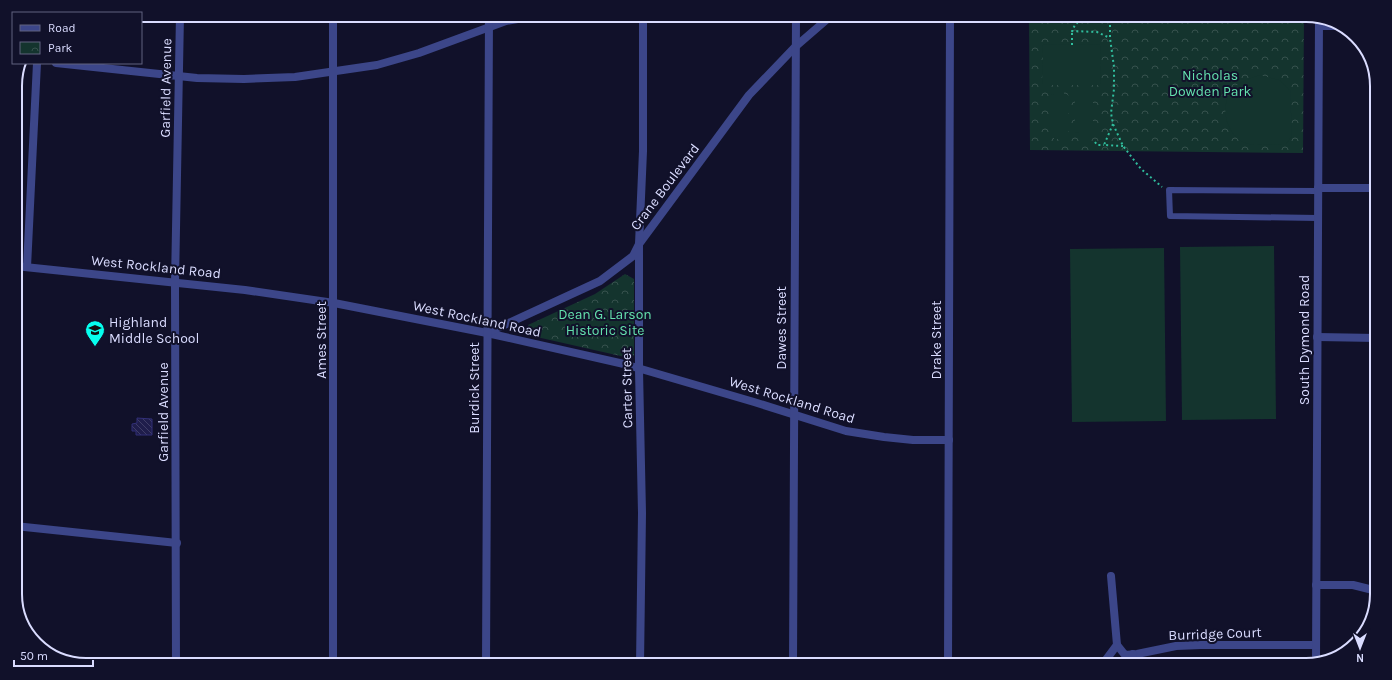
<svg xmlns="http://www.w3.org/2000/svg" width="1392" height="680" font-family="Karla,sans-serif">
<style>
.park{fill:url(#park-crowns)}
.garden{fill:#14342e}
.building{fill:url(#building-back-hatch);stroke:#312f77}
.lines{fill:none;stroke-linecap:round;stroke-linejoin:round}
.path{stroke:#30bd9d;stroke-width:2;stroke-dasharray:2 3;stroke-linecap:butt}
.lane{stroke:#3c4689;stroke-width:6}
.street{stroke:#3c4689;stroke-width:8}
.labels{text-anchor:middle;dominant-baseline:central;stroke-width:4;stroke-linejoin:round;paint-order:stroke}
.park-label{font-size:14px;fill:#64e1ad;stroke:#11112a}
.street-label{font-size:14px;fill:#dadcff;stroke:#11112a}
.poi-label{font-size:14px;fill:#dadcff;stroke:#11112a;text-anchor:start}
.rim{fill:none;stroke:#dadcff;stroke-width:2}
</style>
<defs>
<pattern id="park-crowns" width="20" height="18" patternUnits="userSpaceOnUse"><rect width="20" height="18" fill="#14342e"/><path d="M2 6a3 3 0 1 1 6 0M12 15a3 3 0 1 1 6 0" fill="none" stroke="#36514d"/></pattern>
<pattern id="building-back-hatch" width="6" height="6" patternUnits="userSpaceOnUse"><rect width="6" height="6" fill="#1f1d4b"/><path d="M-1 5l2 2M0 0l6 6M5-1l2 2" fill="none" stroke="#3f3d66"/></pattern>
</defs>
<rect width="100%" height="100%" fill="#11112a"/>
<g class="park">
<polygon points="1029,15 1304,15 1303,153 1030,150"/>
<polygon points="625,274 634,279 634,356 625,357 528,335 528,325 595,294"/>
</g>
<g class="garden">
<polygon points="1043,44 1101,45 1100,85 1042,85"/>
<path d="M1260 75 1279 80 1290 90 1292 136 1286 144C1275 144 1253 147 1243 142 1240 141 1238 139 1236 137 1224 124 1221 103 1233 89 1241 81 1250 78 1260 75Z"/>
<polygon points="1054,88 1064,88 1064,94 1068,95 1068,132 1064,132 1064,139 1054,139 1054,132 1051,132 1051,95 1054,94"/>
<polygon points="1079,88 1089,88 1089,95 1093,95 1093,132 1089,132 1089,139 1079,139 1079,133 1075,132 1075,95 1079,95"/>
<polygon points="1274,246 1276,419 1182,420 1180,247"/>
<polygon points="1164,248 1166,421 1072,422 1070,249"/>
</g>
<polygon class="building" points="137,418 152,419 152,435 136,435 136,431 132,431 132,424 137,423"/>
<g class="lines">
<g class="path">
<path d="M1091 15C1082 19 1076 21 1072 31L1097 32 1110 38"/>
<polyline points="1110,15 1110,38 1114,67 1114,89 1111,113 1113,124 1123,146 1141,169 1162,187"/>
<polyline points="1072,45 1072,31"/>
<polyline points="1113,124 1104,145 1123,146"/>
<polyline points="1095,142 1097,145 1104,145"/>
</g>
<polyline class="lane" points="1318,218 1170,216 1169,190 1318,191"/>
<g class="street">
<polyline points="1319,26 1341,26"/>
<polyline points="56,63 197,78 244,79 295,77 377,65 419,53 506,21 541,15"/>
<polyline points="1318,188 1377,188"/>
<polyline points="15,266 245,290 334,303 487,333 624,364 754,402 846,431 884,437 913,440 949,440"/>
<polyline points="27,267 37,63"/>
<polyline points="487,333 600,281 633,256 639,244 749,95 795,47 832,15"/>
<polyline points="1317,337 1377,338"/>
<polyline points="15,526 177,543"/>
<polyline points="1111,576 1117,645 1125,655 1137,654 1176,646 1201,645 1316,645"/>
<polyline points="1316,585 1353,585 1377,591"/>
<polyline points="1316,662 1319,18"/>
<polyline points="176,665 175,282 180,15"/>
<polyline points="333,665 333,15"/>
<polyline points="486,665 489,15"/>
<polyline points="640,665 642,513 639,370 639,244 643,151 643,15"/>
<polyline points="793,665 796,15"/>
<polyline points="948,665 950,15"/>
<polyline points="1102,665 1117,645"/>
<polyline points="1130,665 1133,654"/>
</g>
</g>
<defs>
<symbol id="school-pin" viewBox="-11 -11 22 30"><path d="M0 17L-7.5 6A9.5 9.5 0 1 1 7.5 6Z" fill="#06ffef" stroke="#11112a"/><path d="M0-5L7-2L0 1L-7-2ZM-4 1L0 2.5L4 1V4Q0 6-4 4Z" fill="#111"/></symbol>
</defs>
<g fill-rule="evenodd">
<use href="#school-pin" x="84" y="319" width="22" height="30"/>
</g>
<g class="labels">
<g class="park-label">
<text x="1210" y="75">Nicholas<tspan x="1210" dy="16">Dowden Park</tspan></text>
<text x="605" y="314">Dean G. Larson<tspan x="605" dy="16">Historic Site</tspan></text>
</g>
<g class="street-label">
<text transform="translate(166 88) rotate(-89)">Garfield Avenue</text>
<text transform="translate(665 187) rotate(-53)">Crane Boulevard</text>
<text transform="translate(156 267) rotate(6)">West Rockland Road</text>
<text transform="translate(477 319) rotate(12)">West Rockland Road</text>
<text transform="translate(781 328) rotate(-90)">Dawes Street</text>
<text transform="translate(321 340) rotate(-90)">Ames Street</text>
<text transform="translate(936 340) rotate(-90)">Drake Street</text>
<text transform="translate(1304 340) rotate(-90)">South Dymond Road</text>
<text transform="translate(474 388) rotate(-90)">Burdick Street</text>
<text transform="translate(627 388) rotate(-91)">Carter Street</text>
<text transform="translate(792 400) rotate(17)">West Rockland Road</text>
<text transform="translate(163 412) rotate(-90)">Garfield Avenue</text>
<text transform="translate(1215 634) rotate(-2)">Burridge Court</text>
</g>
<g class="poi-label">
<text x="109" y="322">Highland<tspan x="109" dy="16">Middle School</tspan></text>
</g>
</g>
<path d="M0 0H1392V680H0ZM86 22H1306A64 64 0 0 1 1370 86V594A64 64 0 0 1 1306 658H86A64 64 0 0 1 22 594V86A64 64 0 0 1 86 22Z" fill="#11112a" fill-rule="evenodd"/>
<path class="rim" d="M86 22H1306A64 64 0 0 1 1370 86V594A64 64 0 0 1 1306 658H86A64 64 0 0 1 22 594V86A64 64 0 0 1 86 22Z"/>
<rect x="12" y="12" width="130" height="52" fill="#11112a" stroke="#61627f"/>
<rect x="20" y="25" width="20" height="6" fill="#3c4689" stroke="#61627f"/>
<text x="48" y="32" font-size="12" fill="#dadcff">Road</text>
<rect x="20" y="42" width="20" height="12" fill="url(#park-crowns)" stroke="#61627f"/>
<text x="48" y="52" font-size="12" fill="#dadcff">Park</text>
<g transform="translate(1360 648) rotate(180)" stroke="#11112a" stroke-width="3" paint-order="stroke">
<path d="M0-3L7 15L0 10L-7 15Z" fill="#dadcff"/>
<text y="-6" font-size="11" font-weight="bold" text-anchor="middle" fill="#dadcff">N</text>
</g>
<path d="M14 660v6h79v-6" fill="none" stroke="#dadcff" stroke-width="2"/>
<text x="20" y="660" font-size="12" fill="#dadcff" stroke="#11112a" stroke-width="3" paint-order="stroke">50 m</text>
</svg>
